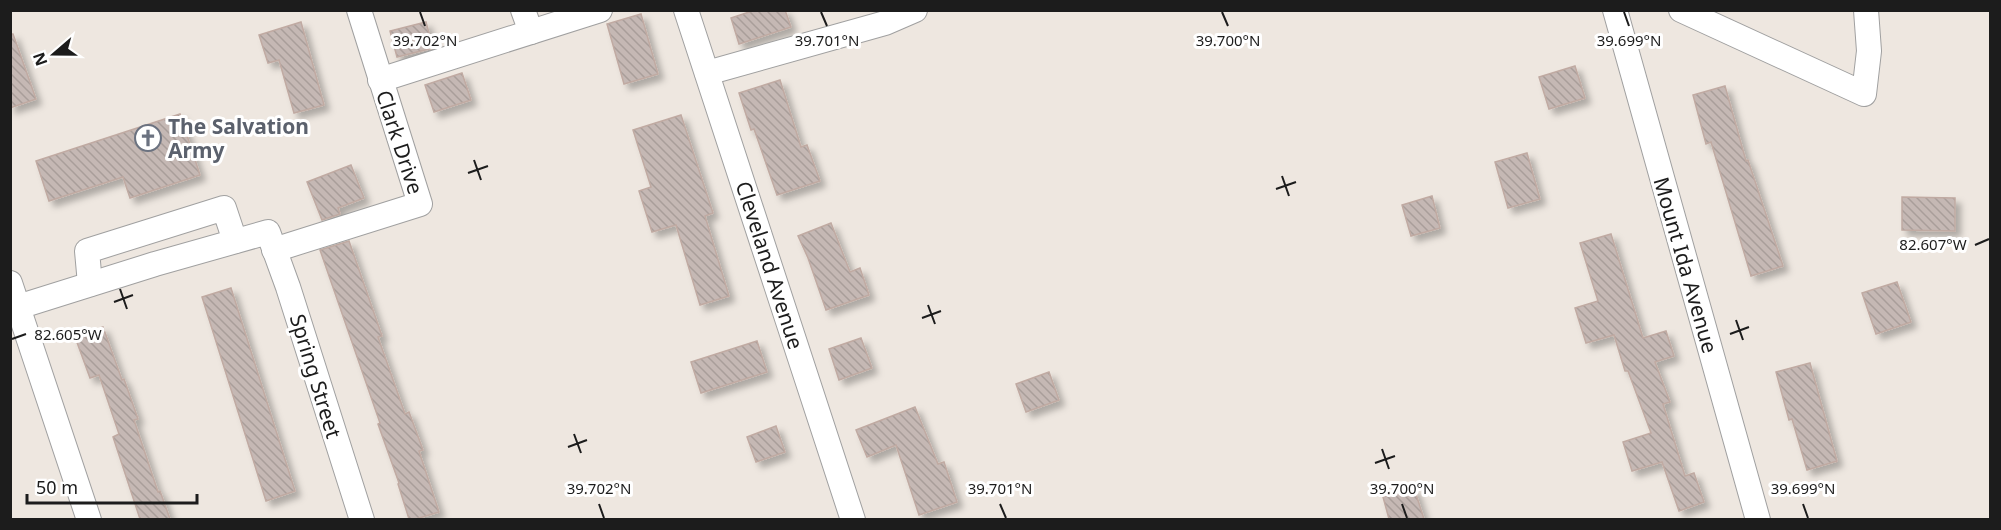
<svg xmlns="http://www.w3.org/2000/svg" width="2001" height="530" font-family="'Noto Sans',sans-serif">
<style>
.building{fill:url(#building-back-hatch);stroke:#c0aaa2;stroke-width:1.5;filter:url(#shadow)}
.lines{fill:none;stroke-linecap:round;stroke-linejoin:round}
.minor-casing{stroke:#a0a0a0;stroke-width:26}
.minor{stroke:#fff;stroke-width:24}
.ticks{fill:none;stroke:#1c1c1c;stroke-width:2}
.labels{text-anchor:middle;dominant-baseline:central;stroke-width:6;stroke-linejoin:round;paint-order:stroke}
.worship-label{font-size:21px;font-weight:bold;fill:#5b616d;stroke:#fff;text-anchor:start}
.street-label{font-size:21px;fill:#1c1c1c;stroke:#fff}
.ticks-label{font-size:15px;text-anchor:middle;fill:#1c1c1c;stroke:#fff;stroke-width:6;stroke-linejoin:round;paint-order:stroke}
</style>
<defs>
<pattern id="building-back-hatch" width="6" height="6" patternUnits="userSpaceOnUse" patternTransform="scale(1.5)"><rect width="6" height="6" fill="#c5b8b4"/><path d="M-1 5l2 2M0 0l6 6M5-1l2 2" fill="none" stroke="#a99e9a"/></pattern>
<filter id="shadow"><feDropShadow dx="5.5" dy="5.5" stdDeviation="3" flood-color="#0004"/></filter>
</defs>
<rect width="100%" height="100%" fill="#eee7e0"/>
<g class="building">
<polygon points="755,10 785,10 791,27 739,44 731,18"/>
<polygon points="641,14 658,74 624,84 607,24"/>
<polygon points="301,22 324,105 294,113 279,60 268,63 259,35"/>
<polygon points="426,22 433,48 397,57 390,31"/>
<polygon points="10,34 13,34 36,99 10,108"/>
<polygon points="1575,66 1585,98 1549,109 1539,77"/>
<polygon points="462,73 471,100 434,112 425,85"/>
<polygon points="780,80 801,147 807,145 820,181 777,195 754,129 751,130 739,93"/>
<polygon points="1725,86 1746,161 1748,160 1783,266 1751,276 1711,142 1706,144 1693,95"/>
<polygon points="180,114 200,175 130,198 123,177 49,201 36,161"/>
<polygon points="681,115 713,213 705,216 729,296 700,305 676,225 652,232 639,191 651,187 633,130"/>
<polygon points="1527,153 1540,199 1508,208 1495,162"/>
<polygon points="351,165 364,198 338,208 340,214 322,220 307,182"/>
<polygon points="1432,196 1440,228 1411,236 1402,205"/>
<polygon points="1902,197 1955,198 1955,231 1902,230"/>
<polygon points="831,223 850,272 860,268 869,295 826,310 808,258 798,236"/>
<polygon points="1611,234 1643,338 1666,331 1674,356 1655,362 1670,402 1663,404 1685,476 1694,473 1704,502 1679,511 1662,462 1632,471 1623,442 1651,433 1628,371 1625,371 1614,335 1586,343 1575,308 1598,301 1580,243"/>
<polygon points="349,241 382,336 378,337 405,414 409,412 423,450 419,451 439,512 416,519 409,519 398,484 399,483 378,424 380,423 320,250"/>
<polygon points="1897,282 1911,322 1876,334 1862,293"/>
<polygon points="231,288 295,491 266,501 202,297"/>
<polygon points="103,327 122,380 124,379 138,419 134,420 158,492 160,491 170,519 140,519 113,437 119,434 99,375 90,378 75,337"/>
<polygon points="861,338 872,368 839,380 829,349"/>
<polygon points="757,341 767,372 701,393 691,362"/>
<polygon points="1810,363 1837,461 1807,470 1792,419 1789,420 1776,372"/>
<polygon points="1049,372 1059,400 1026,412 1016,384"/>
<polygon points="915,407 938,464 944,462 957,502 919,515 896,445 867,457 856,430"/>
<polygon points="776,426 785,452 756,462 747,437"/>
<polygon points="1414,488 1424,519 1389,519 1383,497"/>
</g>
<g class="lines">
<defs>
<g id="minor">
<polyline points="523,10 531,32"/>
<polyline points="686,10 853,520"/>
<polyline points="1615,10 1758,520"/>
<polyline points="1681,10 1864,94 1869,51 1866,10"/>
<polyline points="707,73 885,23 915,10"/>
<polyline points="380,80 600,10"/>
<polyline points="274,250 420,204 359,10"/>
<polyline points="10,283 89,520"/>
<polyline points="90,284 87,251 224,208 235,241"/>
<polyline points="18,307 155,264 268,232 288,287 362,520"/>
</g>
</defs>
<use href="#minor" class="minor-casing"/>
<use href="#minor" class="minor"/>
</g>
<path class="ticks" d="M420 12 425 26M821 12 827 26M1222 12 1228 26M1624 12 1629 26M474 160 481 180M468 173 488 166M1282 176 1289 196M1276 189 1296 182M1975 245 1989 239M120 289 127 309M114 302 133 295M928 305 935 324M922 318 941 311M1736 320 1743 340M1730 334 1749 327M12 339 26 334M574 434 581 453M568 447 587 440M1382 449 1389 469M1375 463 1395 456M599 504 604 518M1000 504 1006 518M1402 504 1407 518M1803 504 1808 518"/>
<defs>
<symbol id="church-ring" viewBox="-11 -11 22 22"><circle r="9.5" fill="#fff" stroke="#6b7280" stroke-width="1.5"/><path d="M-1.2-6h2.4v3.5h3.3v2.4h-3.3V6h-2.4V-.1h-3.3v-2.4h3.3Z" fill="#6b7280"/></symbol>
</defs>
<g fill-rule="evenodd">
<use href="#church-ring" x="133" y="123" width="30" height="30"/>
</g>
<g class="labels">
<g class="worship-label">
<text x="168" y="126">The Salvation<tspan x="168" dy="24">Army</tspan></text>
</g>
<g class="street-label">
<text transform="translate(400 142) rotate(72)">Clark Drive</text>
<text transform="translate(770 265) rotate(72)">Cleveland Avenue</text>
<text transform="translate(1686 265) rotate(74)">Mount Ida Avenue</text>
<text transform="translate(316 376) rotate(73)">Spring Street</text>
</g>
</g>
<g class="ticks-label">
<text x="1629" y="46">39.699°N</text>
<text x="425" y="46">39.702°N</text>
<text x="827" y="46">39.701°N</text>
<text x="1228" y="46">39.700°N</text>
<text x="1933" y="250">82.607°W</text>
<text x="68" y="340">82.605°W</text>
<text x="599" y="494">39.702°N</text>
<text x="1000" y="494">39.701°N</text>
<text x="1402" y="494">39.700°N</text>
<text x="1803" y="494">39.699°N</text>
</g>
<rect width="2001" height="530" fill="none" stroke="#1c1c1c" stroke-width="24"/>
<g transform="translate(54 54) rotate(250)" stroke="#ffffff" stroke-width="4.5" paint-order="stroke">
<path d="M0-4.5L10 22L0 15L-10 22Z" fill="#1c1c1c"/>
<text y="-9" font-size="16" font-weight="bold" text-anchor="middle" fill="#1c1c1c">N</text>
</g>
<path d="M27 494v9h170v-9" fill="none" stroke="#1c1c1c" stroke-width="3"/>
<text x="36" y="494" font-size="18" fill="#1c1c1c" stroke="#ffffff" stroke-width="4.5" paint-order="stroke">50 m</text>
</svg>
